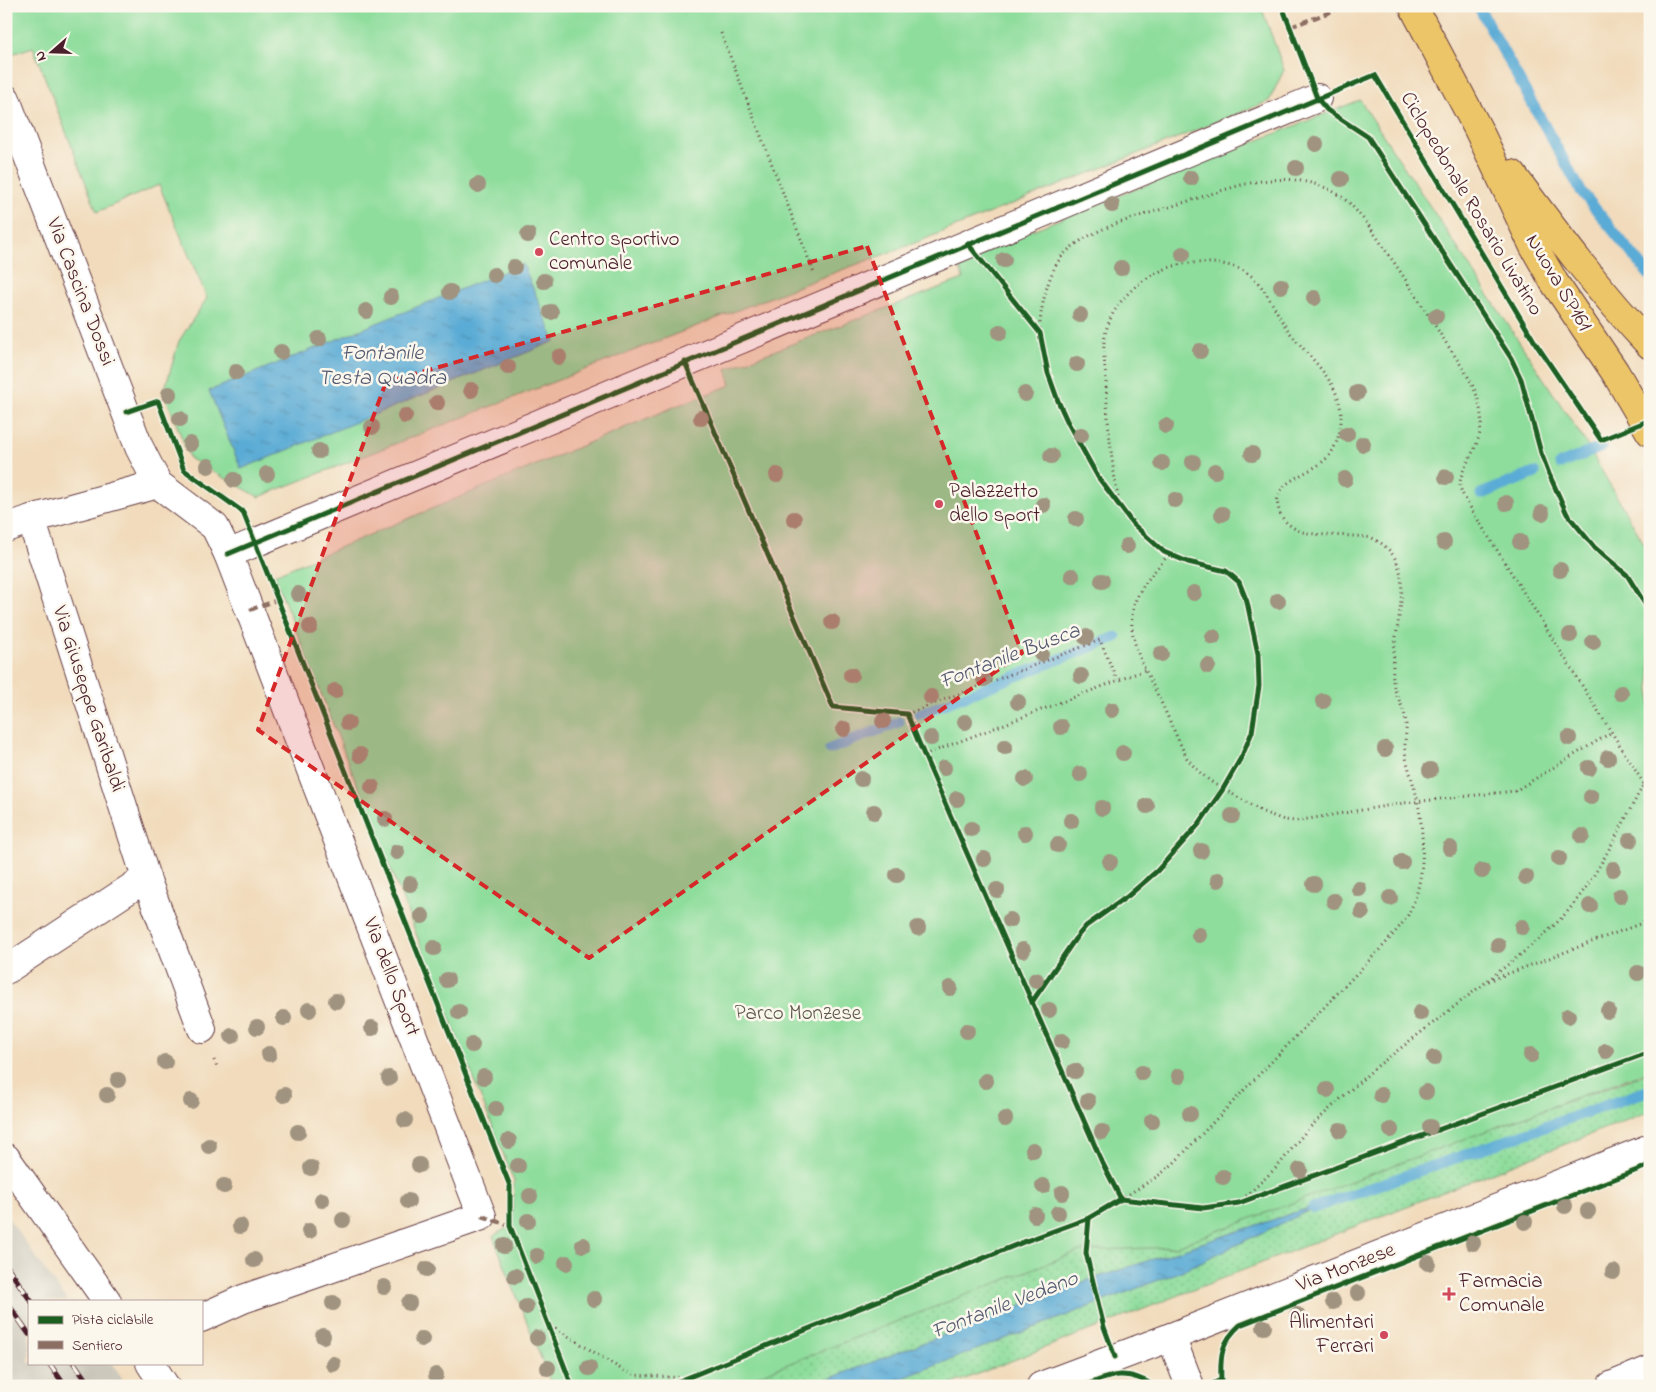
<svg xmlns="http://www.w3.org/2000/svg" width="1656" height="1392" font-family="'Indie Flower',sans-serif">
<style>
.railway{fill:#c8c4b8}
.grass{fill:url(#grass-dots);stroke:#6c7e64}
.green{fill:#8edd9c;stroke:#6c7e64}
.water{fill:url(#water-ripples);stroke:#526580}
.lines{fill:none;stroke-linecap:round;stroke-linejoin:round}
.stream{stroke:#5aabd5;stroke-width:11}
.minor-casing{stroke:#633b41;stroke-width:30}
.major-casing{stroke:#633b41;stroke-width:30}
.path{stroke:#633b41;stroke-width:3;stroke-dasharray:1 4;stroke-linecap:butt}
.minor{stroke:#fff;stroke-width:28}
.major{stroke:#edc569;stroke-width:28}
.rail-casing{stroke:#4a1f2b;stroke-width:5.5}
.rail{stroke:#fbf7ec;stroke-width:4;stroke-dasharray:11;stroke-linecap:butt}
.quiet{stroke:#8d6e63;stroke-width:4;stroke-dasharray:8 4;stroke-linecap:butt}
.cycleway-casing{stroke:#fbf7ec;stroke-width:8}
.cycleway{stroke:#1b5e20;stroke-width:5}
.tree{fill:#a0937f}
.marked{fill:#d62828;fill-opacity:0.2;stroke:#d62828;stroke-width:4;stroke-dasharray:10 6;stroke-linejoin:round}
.poi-dot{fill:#d1495b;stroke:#fbf7ec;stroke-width:2}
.labels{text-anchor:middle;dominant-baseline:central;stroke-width:5;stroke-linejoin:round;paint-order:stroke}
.street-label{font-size:21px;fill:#4a1f2b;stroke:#fbf7ec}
.poi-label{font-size:21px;fill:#4a1f2b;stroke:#fbf7ec;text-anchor:start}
.park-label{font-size:21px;fill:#5e584d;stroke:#fbf7ec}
.water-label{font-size:22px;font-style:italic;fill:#50576f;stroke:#fbf7ec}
</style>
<defs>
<pattern id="grass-dots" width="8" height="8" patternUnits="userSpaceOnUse" patternTransform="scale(1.25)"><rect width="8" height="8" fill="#8edd9c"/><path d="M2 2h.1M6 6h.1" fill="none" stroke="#7cbd87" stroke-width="1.8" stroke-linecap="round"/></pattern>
<pattern id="water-ripples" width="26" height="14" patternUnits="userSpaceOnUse" patternTransform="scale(1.25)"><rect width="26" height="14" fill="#5aabd5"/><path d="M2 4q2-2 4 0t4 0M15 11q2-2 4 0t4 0" fill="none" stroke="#4c8bad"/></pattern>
</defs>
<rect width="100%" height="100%" fill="#fbf7ec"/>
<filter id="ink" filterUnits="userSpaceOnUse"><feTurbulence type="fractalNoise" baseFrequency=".02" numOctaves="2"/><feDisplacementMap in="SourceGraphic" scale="10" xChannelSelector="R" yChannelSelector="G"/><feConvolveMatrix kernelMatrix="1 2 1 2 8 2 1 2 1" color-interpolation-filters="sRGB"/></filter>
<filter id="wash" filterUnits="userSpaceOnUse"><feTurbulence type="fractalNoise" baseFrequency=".0096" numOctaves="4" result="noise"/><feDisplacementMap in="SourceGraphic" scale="20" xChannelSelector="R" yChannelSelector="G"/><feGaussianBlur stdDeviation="1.12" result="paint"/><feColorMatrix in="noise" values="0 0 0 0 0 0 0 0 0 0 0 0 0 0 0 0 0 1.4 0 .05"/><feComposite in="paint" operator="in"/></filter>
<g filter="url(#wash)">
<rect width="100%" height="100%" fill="#f1dbbc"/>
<polygon class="railway" points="6,1215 67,1301 29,1301 29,1363 111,1363 127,1386 6,1386"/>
<polygon class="grass" points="1650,1072 1650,1111 947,1386 702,1386 1107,1229 1230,1222"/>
<g class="green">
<polygon points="6,6 1261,6 1284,70 1269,101 915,243 817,279 259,497 190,459 164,392 179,341 207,298 159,185 97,212 33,47 6,56"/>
<polygon points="1360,100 1584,440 1650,554 1650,1070 1174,1247 1079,1251 731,1386 552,1386 493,1236 512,1225 514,1181 274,575 674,407 731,385 726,369 963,279 957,260"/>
</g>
<g class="water">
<polygon points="523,264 555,341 241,469 209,391"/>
<polygon points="1327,1202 1177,1273 882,1386 810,1386 1077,1284"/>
</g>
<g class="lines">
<g class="stream">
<polyline points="1478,6 1581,191 1650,276"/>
<polyline points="1560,464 1602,447"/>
<polyline points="1481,494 1535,473"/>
<polyline points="919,714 1116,637"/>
<polyline points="830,749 899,722"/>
<polyline points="1313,1208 1650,1090"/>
</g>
</g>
</g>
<g filter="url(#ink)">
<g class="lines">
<defs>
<g id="minor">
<polyline points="6,99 139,447 158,484 215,527 228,554 482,1216 243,1299 201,1318"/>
<polyline points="6,528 31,519 158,484"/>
<polyline points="228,554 1317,98"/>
<polyline points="146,878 202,1029"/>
<polyline points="6,970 146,878 31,519"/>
<polyline points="6,1158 107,1301"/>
<polyline points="1171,1337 1190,1386"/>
<polyline points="150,1363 165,1386"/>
<polyline points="1041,1386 1171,1337 1650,1148"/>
<polyline points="1611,1386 1650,1370"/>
</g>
<g id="major">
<polyline points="1413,6 1478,129 1533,245 1554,282 1615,372 1650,432"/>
<path d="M1512 174C1556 233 1600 292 1650 345"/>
</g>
</defs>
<use href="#minor" class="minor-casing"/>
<use href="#major" class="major-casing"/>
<g class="path">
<polyline points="721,33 814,273"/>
<polyline points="991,272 1040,333"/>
<path d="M1119 502C1111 462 1108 425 1106 384 1106 371 1103 356 1104 342 1108 300 1151 266 1191 263 1217 262 1243 263 1260 285 1270 298 1276 311 1284 324 1302 353 1338 376 1341 413 1342 426 1338 442 1331 453 1316 476 1266 478 1280 513 1284 523 1294 529 1303 532 1324 537 1350 534 1372 538 1409 556 1403 590 1398 624 1395 642 1392 663 1393 681 1394 694 1403 705 1405 717 1408 729 1404 740 1405 751 1407 767 1414 783 1417 799 1425 835 1426 881 1408 915 1402 925 1394 933 1387 942L1173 1164 1158 1176 1121 1199"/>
<path d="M1168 555C1157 569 1141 585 1135 602 1123 637 1147 671 1161 702 1170 721 1178 740 1187 758L1196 769 1210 781 1263 812 1284 820 1296 821 1404 803 1515 791 1612 732"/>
<polyline points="907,714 1100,640 1117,680"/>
<polyline points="924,755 1145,670"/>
<polyline points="1644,784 1650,794"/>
<path d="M1032 1002C1048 978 1063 951 1083 930 1101 912 1126 898 1146 881 1158 870 1168 858 1178 846 1205 814 1235 780 1249 740 1255 725 1256 709 1258 693 1261 666 1256 640 1250 614 1247 604 1246 593 1240 584 1224 560 1190 567 1168 555 1146 542 1133 522 1119 503 1112 494 1105 486 1099 478 1073 441 1041 375 1040 331 1039 311 1049 270 1063 255 1090 227 1142 216 1179 204 1216 193 1256 176 1295 180 1317 183 1337 190 1352 206 1365 220 1376 235 1386 251 1406 279 1424 309 1443 338 1456 359 1476 383 1480 408 1484 428 1478 444 1468 461 1465 467 1460 476 1460 484 1460 493 1469 504 1473 512L1644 784C1620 827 1599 875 1567 912 1544 938 1513 960 1486 982"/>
<polyline points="214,1060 217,1067"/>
<polyline points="1239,1203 1278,1166 1307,1130 1338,1101 1375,1068 1486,982 1650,920"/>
<polyline points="547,1323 621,1369 635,1375 687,1378"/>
</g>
<use href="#minor" class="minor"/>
<use href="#major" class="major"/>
<defs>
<g id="rail">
<polyline points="6,1265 31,1301"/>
<polyline points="6,1301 29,1334"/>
<polyline points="49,1363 65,1386"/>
<polyline points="74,1363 90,1386"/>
</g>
</defs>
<use href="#rail" class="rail-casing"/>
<use href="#rail" class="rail"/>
<g class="quiet">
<polyline points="1290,27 1346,6"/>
<polyline points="250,610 277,600"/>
<polyline points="482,1216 510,1226"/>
</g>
<defs>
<g id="cycleway">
<polyline points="1282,6 1317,98 1327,110 1368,137 1511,358 1521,379 1541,453 1549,474 1567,514 1595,548 1627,575 1650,612"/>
<polyline points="968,244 1040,333 1048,373 1058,401 1068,423 1098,477 1133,524 1164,552 1188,562 1226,571 1239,582 1247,602 1258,654 1259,686 1252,732 1242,756 1223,789 1199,824 1157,871 1128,896 1086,926 1075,939 1032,1002"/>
<polyline points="685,362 833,707 907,714 924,755 1102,1162 1121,1199"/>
<polyline points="126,412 158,401 184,470 243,512 510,1186 510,1226 572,1386"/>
<polyline points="228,554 1375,75 1536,344 1601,440 1650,420"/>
<polyline points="1089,1218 1086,1253 1104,1327 1115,1357"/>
<polyline points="667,1386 1026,1241 1089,1218 1121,1199 1203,1208 1239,1203 1650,1052"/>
<path d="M1084 1386C1111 1375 1127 1368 1154 1386"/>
<path d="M1207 1386 1221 1380C1220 1356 1221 1342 1240 1325L1650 1165"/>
</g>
</defs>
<use href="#cycleway" class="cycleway-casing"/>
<use href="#cycleway" class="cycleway"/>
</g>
<g class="tree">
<circle cx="1316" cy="144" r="8"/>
<circle cx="1296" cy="168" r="8"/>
<circle cx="1191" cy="178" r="8"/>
<circle cx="1341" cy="179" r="8"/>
<circle cx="478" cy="185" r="8"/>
<circle cx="1112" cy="205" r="8"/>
<circle cx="528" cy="235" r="8"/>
<circle cx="1183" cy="254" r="8"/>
<circle cx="1004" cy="260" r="8"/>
<circle cx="514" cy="267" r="8"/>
<circle cx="1121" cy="268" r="8"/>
<circle cx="494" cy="275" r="8"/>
<circle cx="544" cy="281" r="8"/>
<circle cx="1281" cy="286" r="8"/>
<circle cx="450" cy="292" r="8"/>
<circle cx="391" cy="297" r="8"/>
<circle cx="1314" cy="298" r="8"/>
<circle cx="366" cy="311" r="8"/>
<circle cx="551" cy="312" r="8"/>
<circle cx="1080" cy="315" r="8"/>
<circle cx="1436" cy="316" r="8"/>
<circle cx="1000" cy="332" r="8"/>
<circle cx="319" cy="339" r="8"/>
<circle cx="1200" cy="351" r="8"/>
<circle cx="281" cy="352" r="8"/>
<circle cx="559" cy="357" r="8"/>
<circle cx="1077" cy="364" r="8"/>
<circle cx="508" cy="367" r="8"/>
<circle cx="236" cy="372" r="8"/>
<circle cx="471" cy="390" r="8"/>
<circle cx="1357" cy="393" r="8"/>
<circle cx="169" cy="394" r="8"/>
<circle cx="1025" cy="394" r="8"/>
<circle cx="437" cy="403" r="8"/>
<circle cx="405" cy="416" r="8"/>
<circle cx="701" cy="418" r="8"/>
<circle cx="180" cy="419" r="8"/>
<circle cx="1166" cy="426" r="8"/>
<circle cx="372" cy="427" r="8"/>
<circle cx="1347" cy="434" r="8"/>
<circle cx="1081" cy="435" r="8"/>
<circle cx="190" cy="444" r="8"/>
<circle cx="1363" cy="444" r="8"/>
<circle cx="319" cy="451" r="8"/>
<circle cx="1252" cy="454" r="8"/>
<circle cx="1051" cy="456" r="8"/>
<circle cx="1193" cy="462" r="8"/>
<circle cx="1162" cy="463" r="8"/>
<circle cx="208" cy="466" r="8"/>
<circle cx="1215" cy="471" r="8"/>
<circle cx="267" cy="474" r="8"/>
<circle cx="777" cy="475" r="8"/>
<circle cx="1446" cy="477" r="8"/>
<circle cx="1345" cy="479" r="8"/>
<circle cx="234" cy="480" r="8"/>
<circle cx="1175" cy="500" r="8"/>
<circle cx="1506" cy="503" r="8"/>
<circle cx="1043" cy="505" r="8"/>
<circle cx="1542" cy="513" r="8"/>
<circle cx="1222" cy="514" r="8"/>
<circle cx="794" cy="519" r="8"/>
<circle cx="1076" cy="519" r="8"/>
<circle cx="1444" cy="542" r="8"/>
<circle cx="1520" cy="542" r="8"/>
<circle cx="1127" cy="546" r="8"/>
<circle cx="1560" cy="570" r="8"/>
<circle cx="1072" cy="576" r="8"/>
<circle cx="1102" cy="581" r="8"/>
<circle cx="1194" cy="593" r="8"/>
<circle cx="298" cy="594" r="8"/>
<circle cx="1278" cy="601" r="8"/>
<circle cx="832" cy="622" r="8"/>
<circle cx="310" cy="627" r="8"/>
<circle cx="1570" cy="635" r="8"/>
<circle cx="1086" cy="637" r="8"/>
<circle cx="1213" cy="637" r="8"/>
<circle cx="1593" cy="642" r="8"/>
<circle cx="1041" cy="654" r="8"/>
<circle cx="1161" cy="654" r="8"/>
<circle cx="1208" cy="666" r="8"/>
<circle cx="851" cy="675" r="8"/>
<circle cx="1081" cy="676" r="8"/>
<circle cx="984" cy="679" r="8"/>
<circle cx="335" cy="691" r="8"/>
<circle cx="1621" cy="693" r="8"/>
<circle cx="931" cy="697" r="8"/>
<circle cx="1323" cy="701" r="8"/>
<circle cx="1018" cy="702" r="8"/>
<circle cx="1112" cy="710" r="8"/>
<circle cx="883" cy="721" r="8"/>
<circle cx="965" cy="722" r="8"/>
<circle cx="348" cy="723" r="8"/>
<circle cx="1061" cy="727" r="8"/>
<circle cx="844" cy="729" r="8"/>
<circle cx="931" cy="738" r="8"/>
<circle cx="1569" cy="738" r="8"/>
<circle cx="1005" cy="747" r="8"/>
<circle cx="1385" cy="749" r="8"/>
<circle cx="1123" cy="753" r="8"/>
<circle cx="360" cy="755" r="8"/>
<circle cx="1608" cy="758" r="8"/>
<circle cx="944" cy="768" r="8"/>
<circle cx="1589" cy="768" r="8"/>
<circle cx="1430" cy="770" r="8"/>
<circle cx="1080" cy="774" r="8"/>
<circle cx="861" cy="779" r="8"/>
<circle cx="1025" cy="779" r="8"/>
<circle cx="372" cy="787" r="8"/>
<circle cx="1591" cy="797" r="8"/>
<circle cx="957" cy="799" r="8"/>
<circle cx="1147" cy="806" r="8"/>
<circle cx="1102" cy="808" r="8"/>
<circle cx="874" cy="812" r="8"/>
<circle cx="1232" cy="816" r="8"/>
<circle cx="385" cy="819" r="8"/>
<circle cx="1071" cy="821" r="8"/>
<circle cx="971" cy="829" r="8"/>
<circle cx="1025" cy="833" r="8"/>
<circle cx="1582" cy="836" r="8"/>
<circle cx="1630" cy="840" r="8"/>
<circle cx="1058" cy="845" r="8"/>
<circle cx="1450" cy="848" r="8"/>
<circle cx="1201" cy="851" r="8"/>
<circle cx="397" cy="852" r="8"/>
<circle cx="1559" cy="858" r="8"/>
<circle cx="984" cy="859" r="8"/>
<circle cx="1110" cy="862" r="8"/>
<circle cx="1402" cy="862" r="8"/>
<circle cx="1613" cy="869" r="8"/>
<circle cx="1482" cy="871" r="8"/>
<circle cx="897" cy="875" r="8"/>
<circle cx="1526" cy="877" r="8"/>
<circle cx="1218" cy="880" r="8"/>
<circle cx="410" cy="884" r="8"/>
<circle cx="1314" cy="884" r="8"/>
<circle cx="1359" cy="889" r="8"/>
<circle cx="997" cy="890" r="8"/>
<circle cx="1620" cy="896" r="8"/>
<circle cx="1390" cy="898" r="8"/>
<circle cx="1334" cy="901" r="8"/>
<circle cx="1590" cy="906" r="8"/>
<circle cx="1362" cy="912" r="8"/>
<circle cx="422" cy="916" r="8"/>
<circle cx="1010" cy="920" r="8"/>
<circle cx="1522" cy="927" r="8"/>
<circle cx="918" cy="928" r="8"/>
<circle cx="1199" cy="935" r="8"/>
<circle cx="1498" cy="945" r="8"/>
<circle cx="434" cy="948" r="8"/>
<circle cx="1023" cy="950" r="8"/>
<circle cx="1638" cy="973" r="8"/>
<circle cx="447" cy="980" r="8"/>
<circle cx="1036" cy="980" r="8"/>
<circle cx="950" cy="988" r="8"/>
<circle cx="336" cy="1001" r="8"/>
<circle cx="309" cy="1010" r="8"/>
<circle cx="1049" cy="1010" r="8"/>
<circle cx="1608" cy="1011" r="8"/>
<circle cx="459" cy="1012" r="8"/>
<circle cx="1420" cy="1013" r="8"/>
<circle cx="1568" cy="1016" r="8"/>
<circle cx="284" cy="1018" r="8"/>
<circle cx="257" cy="1027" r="8"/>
<circle cx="372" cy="1028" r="8"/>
<circle cx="967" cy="1031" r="8"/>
<circle cx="232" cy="1036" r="8"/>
<circle cx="1062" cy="1041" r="8"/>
<circle cx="472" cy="1045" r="8"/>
<circle cx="1606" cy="1051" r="8"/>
<circle cx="269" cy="1054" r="8"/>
<circle cx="1531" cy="1055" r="8"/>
<circle cx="1434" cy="1058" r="8"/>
<circle cx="165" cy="1062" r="8"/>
<circle cx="1075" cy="1071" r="8"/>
<circle cx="1142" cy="1073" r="8"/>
<circle cx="1179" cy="1076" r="8"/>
<circle cx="484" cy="1077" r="8"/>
<circle cx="389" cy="1078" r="8"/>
<circle cx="118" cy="1080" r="8"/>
<circle cx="986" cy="1081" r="8"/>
<circle cx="1327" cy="1090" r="8"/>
<circle cx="1426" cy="1092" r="8"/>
<circle cx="107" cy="1095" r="8"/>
<circle cx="284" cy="1095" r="8"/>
<circle cx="1381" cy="1095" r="8"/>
<circle cx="191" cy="1101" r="8"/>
<circle cx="1088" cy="1101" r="8"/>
<circle cx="496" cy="1109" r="8"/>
<circle cx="1190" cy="1114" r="8"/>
<circle cx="1005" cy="1119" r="8"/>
<circle cx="405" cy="1120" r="8"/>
<circle cx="1152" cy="1121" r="8"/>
<circle cx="1430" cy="1127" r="8"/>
<circle cx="1340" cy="1130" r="8"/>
<circle cx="1391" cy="1130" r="8"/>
<circle cx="298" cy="1132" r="8"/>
<circle cx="1102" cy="1132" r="8"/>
<circle cx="509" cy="1141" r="8"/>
<circle cx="209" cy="1146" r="8"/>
<circle cx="1033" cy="1150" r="8"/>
<circle cx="419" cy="1165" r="8"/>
<circle cx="518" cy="1166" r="8"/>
<circle cx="311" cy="1168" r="8"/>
<circle cx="1300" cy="1170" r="8"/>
<circle cx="1223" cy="1177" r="8"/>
<circle cx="224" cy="1186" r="8"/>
<circle cx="1043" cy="1186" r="8"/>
<circle cx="1062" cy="1193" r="8"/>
<circle cx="530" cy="1196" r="8"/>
<circle cx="322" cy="1200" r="8"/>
<circle cx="408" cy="1201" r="8"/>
<circle cx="1565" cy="1206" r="8"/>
<circle cx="1588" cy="1211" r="8"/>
<circle cx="1058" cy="1213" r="8"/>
<circle cx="1035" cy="1215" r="8"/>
<circle cx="343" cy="1220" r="8"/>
<circle cx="528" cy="1221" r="8"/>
<circle cx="1525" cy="1222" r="8"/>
<circle cx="240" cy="1226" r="8"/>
<circle cx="309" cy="1231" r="8"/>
<circle cx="1473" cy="1243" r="8"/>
<circle cx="583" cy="1245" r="8"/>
<circle cx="504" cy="1246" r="8"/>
<circle cx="537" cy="1256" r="8"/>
<circle cx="254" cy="1260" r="8"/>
<circle cx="566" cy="1263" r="8"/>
<circle cx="1428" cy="1263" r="8"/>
<circle cx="427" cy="1269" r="8"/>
<circle cx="1613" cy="1272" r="8"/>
<circle cx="515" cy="1276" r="8"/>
<circle cx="384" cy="1287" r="8"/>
<circle cx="1358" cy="1293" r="8"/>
<circle cx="594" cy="1299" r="8"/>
<circle cx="1333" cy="1302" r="8"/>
<circle cx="333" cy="1303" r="8"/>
<circle cx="409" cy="1303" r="8"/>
<circle cx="526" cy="1307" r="8"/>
<circle cx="1297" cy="1315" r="8"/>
<circle cx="1264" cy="1327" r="8"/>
<circle cx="323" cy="1336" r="8"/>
<circle cx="537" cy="1338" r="8"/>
<circle cx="422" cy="1339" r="8"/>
<circle cx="333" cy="1364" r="8"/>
<circle cx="548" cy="1368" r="8"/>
<circle cx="589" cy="1368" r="8"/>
<circle cx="436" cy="1375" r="8"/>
</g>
</g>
<path class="marked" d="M867 246 1022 653 589 958 258 730 386 382Z"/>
<g class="poi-dot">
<circle cx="539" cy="252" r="5"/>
<circle cx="939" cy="504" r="5"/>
<path d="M1446.5 1286.5h5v5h5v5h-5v5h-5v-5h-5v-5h5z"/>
<circle cx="1384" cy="1335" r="5"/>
</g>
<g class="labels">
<g class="street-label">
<text transform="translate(1471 204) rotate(59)">Ciclopedonale Rosario Livatino</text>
<text transform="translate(1558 283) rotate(59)">Nuova SP161</text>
<text transform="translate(80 292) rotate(69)">Via Cascina Dossi</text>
<text transform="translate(88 699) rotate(72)">Via Giuseppe Garibaldi</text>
<text transform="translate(391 977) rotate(69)">Via dello Sport</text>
<text transform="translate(1346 1268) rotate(-21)">Via Monzese</text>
</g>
<g class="poi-label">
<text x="549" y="240">Centro sportivo<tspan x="549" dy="24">comunale</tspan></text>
<text x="949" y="492">Palazzetto<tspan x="949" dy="24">dello sport</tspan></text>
<text x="1459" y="1282">Farmacia<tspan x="1459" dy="24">Comunale</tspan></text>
<text x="1374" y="1323" text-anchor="end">Alimentari<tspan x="1374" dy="24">Ferrari</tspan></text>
</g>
<g class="park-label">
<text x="798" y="1014">Parco Monzese</text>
</g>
<g class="water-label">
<text x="382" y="354">Fontanile<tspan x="382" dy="25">Testa Quadra</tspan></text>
<text transform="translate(1010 657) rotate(-21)">Fontanile Busca</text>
<text transform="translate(1005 1306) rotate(-21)">Fontanile Vedano</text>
</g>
</g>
<rect width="1656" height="1392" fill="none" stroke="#fbf7ec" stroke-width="25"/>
<rect x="28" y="1300" width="175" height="65" fill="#fbf7ec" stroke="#b4a19f"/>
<rect x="38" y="1316" width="25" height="8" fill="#1b5e20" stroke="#b4a19f"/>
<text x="72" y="1324" font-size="15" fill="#4a1f2b">Pista ciclabile</text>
<rect x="38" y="1341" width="25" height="8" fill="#8d6e63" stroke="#b4a19f"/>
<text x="72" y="1350" font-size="15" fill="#4a1f2b">Sentiero</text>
<g transform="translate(52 52) rotate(250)" stroke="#fbf7ec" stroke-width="4" paint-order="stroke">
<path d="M0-4L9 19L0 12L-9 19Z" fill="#4a1f2b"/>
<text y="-8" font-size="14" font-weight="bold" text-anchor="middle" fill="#4a1f2b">N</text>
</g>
</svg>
